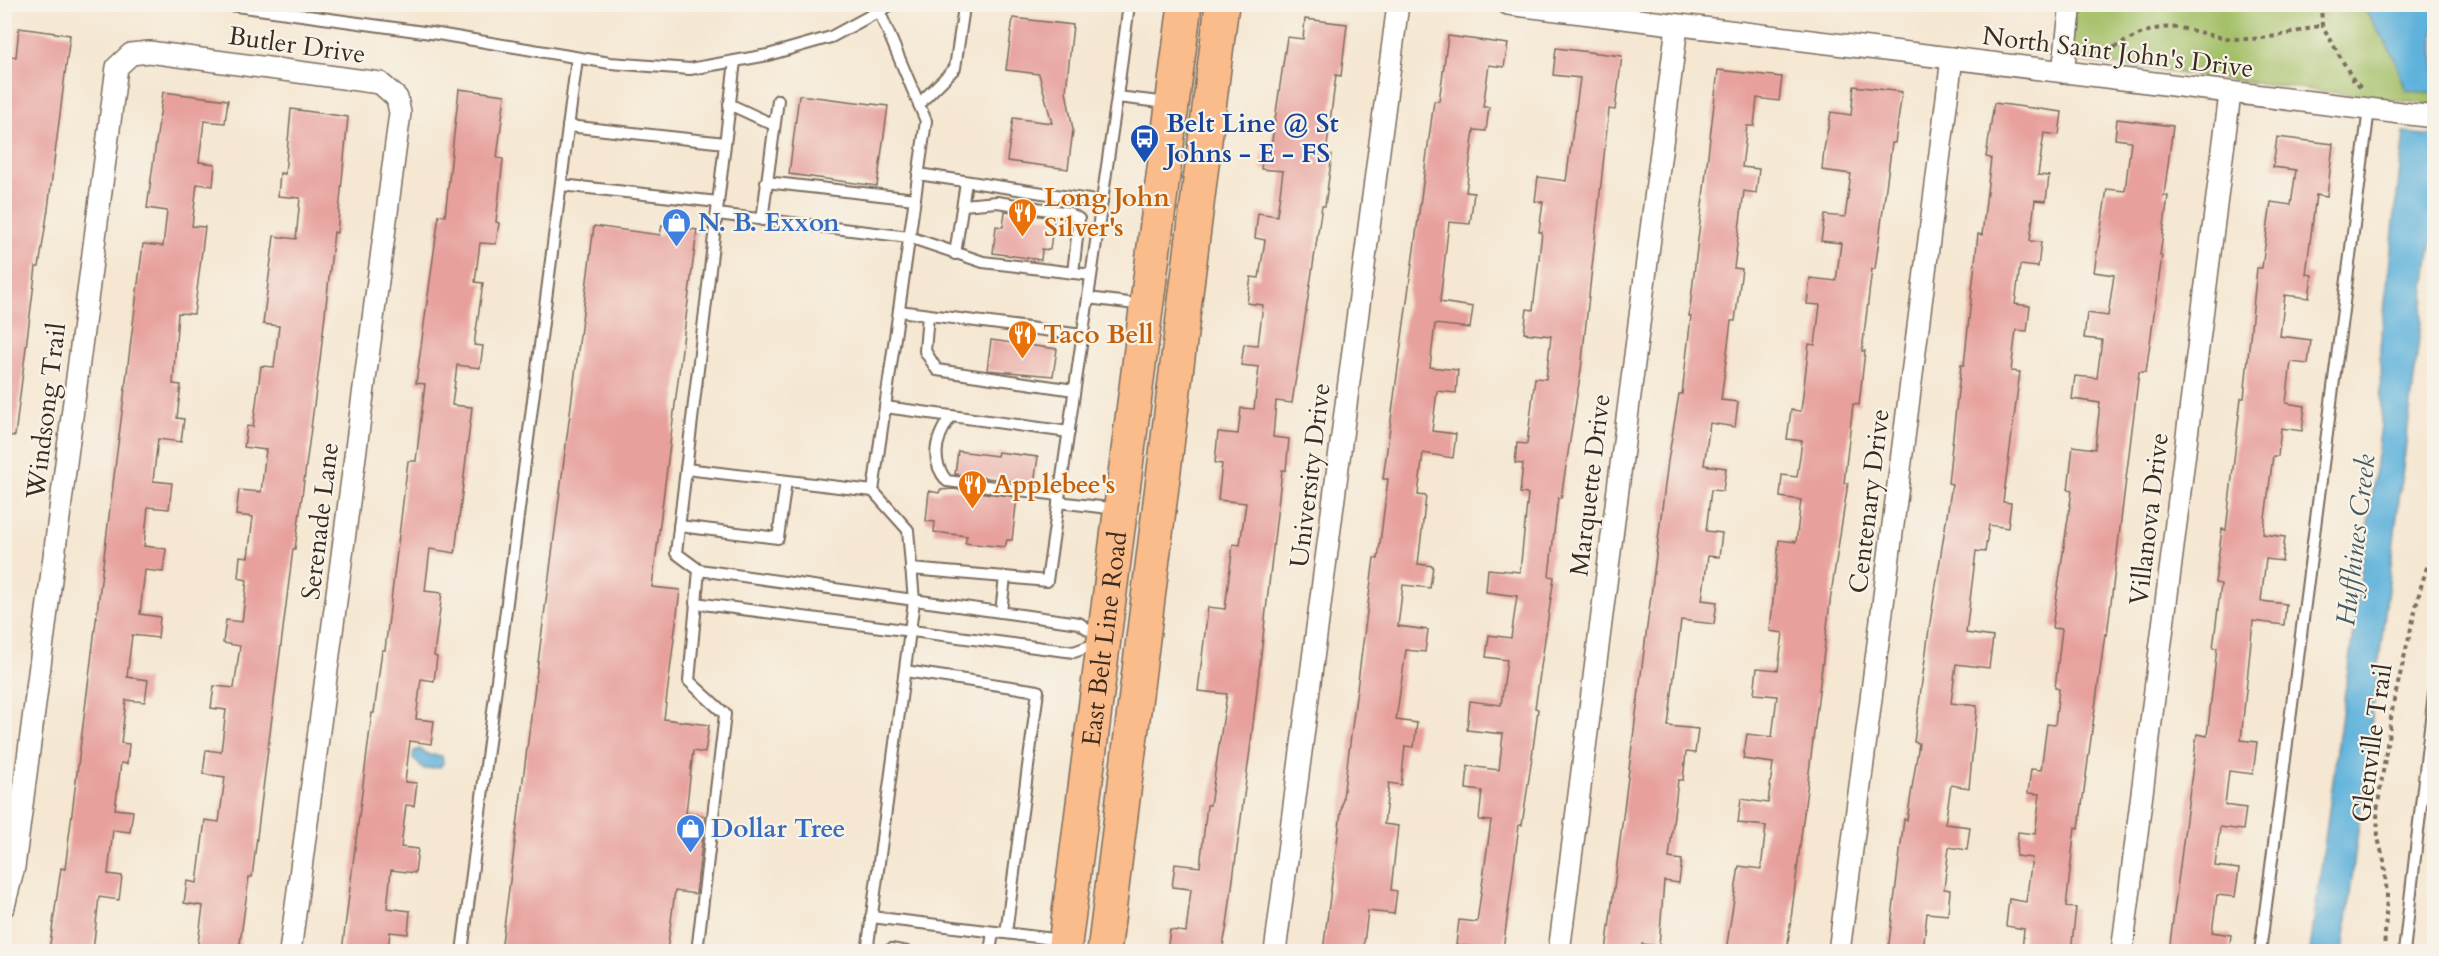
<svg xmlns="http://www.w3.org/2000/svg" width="2439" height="956" font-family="Cardo,serif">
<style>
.green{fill:#a3bf66;stroke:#6f7442;stroke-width:1.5}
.water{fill:#5fb2db;stroke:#4d6e7c;stroke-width:1.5}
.building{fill:#e7a09c}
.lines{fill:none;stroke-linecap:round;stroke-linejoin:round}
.service-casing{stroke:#7c6c5d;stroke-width:14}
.minor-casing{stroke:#7c6c5d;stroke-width:24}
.primary-casing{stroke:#7c6c5d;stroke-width:36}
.path{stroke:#7c6c5d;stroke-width:4;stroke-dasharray:4.5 4.5;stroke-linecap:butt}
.service{stroke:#fff;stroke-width:10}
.minor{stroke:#fff;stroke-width:21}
.primary{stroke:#f9bc8a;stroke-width:33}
.labels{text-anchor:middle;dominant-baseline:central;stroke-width:4.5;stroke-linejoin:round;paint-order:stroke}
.street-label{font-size:26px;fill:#3b2a1e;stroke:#f7f3e8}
.transit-label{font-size:26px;font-weight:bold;fill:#164399;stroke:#f7f3e8;text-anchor:start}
.food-label{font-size:26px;font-weight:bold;fill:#c56008;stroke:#f7f3e8;text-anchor:start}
.shop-label{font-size:26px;font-weight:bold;fill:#366cbe;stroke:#f7f3e8;text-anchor:start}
.water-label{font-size:27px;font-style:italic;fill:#485a60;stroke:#f7f3e8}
</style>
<rect width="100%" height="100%" fill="#f7f3e8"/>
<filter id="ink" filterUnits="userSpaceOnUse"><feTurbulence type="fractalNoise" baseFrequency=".0167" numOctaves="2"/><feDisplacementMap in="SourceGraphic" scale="12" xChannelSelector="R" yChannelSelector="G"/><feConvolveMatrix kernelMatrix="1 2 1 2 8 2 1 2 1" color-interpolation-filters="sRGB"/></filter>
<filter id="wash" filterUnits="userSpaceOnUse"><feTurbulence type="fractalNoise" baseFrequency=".008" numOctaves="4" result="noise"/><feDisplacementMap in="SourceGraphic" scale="24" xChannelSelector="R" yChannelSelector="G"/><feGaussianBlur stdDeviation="1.35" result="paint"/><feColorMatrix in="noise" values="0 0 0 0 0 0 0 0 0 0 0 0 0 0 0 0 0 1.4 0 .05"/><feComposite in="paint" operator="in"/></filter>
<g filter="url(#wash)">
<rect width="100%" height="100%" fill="#f5e7d2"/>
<polygon class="green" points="2073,5 2434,5 2434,105 2066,59"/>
<g class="water">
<polygon points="2362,5 2434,5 2434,94 2406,90 2393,55"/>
<polygon points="2404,133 2434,136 2434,232 2429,258 2343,951 2310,951 2381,425 2380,348"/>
<polygon points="419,749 429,755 442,756 443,763 440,767 424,769 413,758 414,751"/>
</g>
<g id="blocks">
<g class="building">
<polygon points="1013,18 1073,25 1066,91 1073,130 1068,169 1007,161 1013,118 1052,123 1039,74 1006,70"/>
<polygon points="1305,19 1347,24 1341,76 1336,75 1326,154 1332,155 1325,206 1322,206 1292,403 1276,401 1273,437 1289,439 1286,470 1282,470 1251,742 1227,925 1222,951 1167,951 1170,930 1186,932 1191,889 1172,887 1175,864 1200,867 1207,805 1210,805 1227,694 1198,691 1208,607 1225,609 1233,544 1240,545 1246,503 1218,500 1222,464 1215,463 1218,432 1238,434 1241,408 1254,409 1259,367 1241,365 1244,344 1258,345 1263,305 1247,303 1251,277 1259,278 1265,240 1255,238 1258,213 1277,216 1283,171 1261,169 1264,146 1271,147 1287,37 1303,39"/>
<polygon points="19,28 70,35 48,209 39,267 36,267 15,436 4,435 4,55 16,57"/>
<polygon points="1448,36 1508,44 1504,67 1489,65 1483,107 1489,107 1486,131 1474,130 1466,192 1474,193 1470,224 1449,222 1440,302 1473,307 1470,328 1435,324 1430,367 1458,370 1456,393 1437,391 1432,431 1456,434 1453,458 1423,453 1418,495 1426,496 1418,564 1433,566 1430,588 1403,585 1398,626 1428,630 1425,652 1406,650 1396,720 1417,723 1414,747 1405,746 1401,785 1389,783 1384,824 1398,826 1391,890 1397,891 1394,914 1368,911 1363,951 1323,951 1374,558 1378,559 1388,479 1383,479 1434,101 1439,101"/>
<polygon points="1556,48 1622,56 1615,110 1609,109 1581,370 1561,498 1558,498 1549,576 1554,577 1535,708 1538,709 1532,757 1522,825 1519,825 1503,950 1456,945 1459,920 1477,922 1491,821 1479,820 1482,791 1466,789 1468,766 1499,770 1503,734 1467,730 1470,701 1501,705 1507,660 1486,657 1489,635 1511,638 1517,596 1486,592 1488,569 1520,572 1528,494 1520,493 1523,464 1515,463 1517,443 1527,444 1535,378 1546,379 1551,336 1524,333 1527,309 1533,310 1542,232 1539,232 1543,202 1535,201 1538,177 1566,181 1580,78 1553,75"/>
<polygon points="1718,70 1782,77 1779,101 1757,98 1754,126 1747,126 1742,167 1759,169 1756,193 1744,191 1734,268 1742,269 1735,321 1731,321 1721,400 1738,402 1735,427 1710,423 1704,465 1726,468 1723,491 1711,490 1706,531 1722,533 1719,557 1708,556 1702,600 1717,602 1714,624 1681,620 1668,726 1698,729 1695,753 1686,752 1683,780 1678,780 1669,858 1682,860 1679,883 1664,881 1659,946 1642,944 1641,951 1606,951 1668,461 1679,394 1682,394 1691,316 1689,316"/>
<polygon points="1854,86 1902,92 1895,143 1892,143 1875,269 1872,269 1862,351 1865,351 1859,405 1853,404 1844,483 1848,483 1831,594 1787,951 1726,951 1739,866 1761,869 1766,826 1738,823 1741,799 1768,803 1773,763 1743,759 1747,734 1772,737 1777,696 1754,694 1757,668 1778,670 1783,633 1770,631 1779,540 1796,542 1801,500 1780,497 1782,475 1797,477 1802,441 1787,439 1791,410 1801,411 1809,344 1815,345 1820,305 1807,304 1810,278 1836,281 1841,243 1821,241 1825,215 1845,217 1851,174 1822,170 1824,149 1831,112 1851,115"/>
<polygon points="459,89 505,95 497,158 503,159 496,222 499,223 496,244 480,243 475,282 483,283 474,345 483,346 480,368 457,365 452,405 472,407 455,553 430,549 425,591 442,593 434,656 437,657 434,681 421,679 416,719 434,721 431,744 410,741 405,782 417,783 414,806 406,805 401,847 418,849 415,873 391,870 387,908 410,911 408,934 390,932 388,951 342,951 372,713 374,713 382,650 385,650 408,461 416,461 425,384 416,383 439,215 445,216"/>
<polygon points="163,92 228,100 225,123 204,121 199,162 215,164 213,186 197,184 192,226 205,227 194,314 178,313 173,384 181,385 177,418 184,419 181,442 158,439 153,481 172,483 169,509 148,507 144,546 166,549 163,572 145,570 140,614 160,617 158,638 132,635 127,677 148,680 145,702 126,700 121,743 129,744 127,764 121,763 115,809 133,811 130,832 113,830 108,874 122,876 119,900 99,897 93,951 49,951 61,868 65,869 143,244 163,246 167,211 147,208"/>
<polygon points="799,95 888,106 877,186 789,174"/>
<polygon points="1994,103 2062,112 2059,135 2044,133 2038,175 2049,176 2046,201 2035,200 2030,241 2041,242 2038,267 2020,265 2015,304 2030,306 2027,331 2016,330 2011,371 2020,372 2003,502 2011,503 2008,528 1989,525 1985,552 1976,551 1966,633 1993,637 1989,668 1956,664 1951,703 1977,706 1969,788 1951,785 1945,824 1970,827 1967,850 1949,847 1944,889 1950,890 1948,915 1927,913 1923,951 1888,951 1904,819 1907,820 1919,743 1914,742 1929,629 1952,484 1948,483 1955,417 1961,365 1964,365 1978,234 1982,235 1991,158 1986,157"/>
<polygon points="291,109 348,117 337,233 334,232 320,360 295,549 293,549 252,877 249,877 239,951 197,951 203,906 184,903 187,881 197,883 205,820 219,822 225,777 203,774 206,750 221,752 226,710 211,708 214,686 234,688 240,646 223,643 226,620 242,622 247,580 238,578 240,556 248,557 253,517 236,515 239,490 261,492 266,450 244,447 247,426 253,427 261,366 274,367 279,326 263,324 274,236 296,239 300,198 278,196 280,173 285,174"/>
<polygon points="2117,119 2173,126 2164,196 2168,196 2160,256 2162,256 2146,372 2139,372 2107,635 2105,634 2097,693 2079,828 2075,827 2066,907 2076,908 2071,951 2022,951 2024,929 2006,926 2009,899 2026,902 2032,858 2016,856 2018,832 2035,834 2040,794 2028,793 2031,769 2041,770 2047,724 2055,725 2059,689 2055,688 2062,629 2052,628 2072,491 2068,490 2073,446 2095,449 2100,403 2072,399 2075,376 2097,378 2102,340 2084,338 2087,313 2108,316 2114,275 2094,272 2107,189 2125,191 2131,141 2115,139"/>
<polygon points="2277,137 2333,144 2327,197 2316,195 2306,274 2312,275 2309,298 2285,295 2280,336 2311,340 2308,364 2291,362 2286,403 2305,406 2302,431 2281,428 2278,456 2273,456 2263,534 2285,537 2282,561 2266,559 2261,601 2286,604 2284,625 2253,621 2241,740 2257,742 2253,774 2229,771 2225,805 2246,808 2243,830 2220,827 2215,866 2239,869 2235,897 2217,895 2212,932 2231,935 2229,951 2169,951 2197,734 2207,736 2217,648 2213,648 2221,584 2215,583 2222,529 2226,530 2241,398 2244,398 2257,268 2262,268 2271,202 2291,205 2296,170 2273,167"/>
<polygon points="1005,211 1054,218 1050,250 1042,249 1041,260 993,253 996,226 1003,227"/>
<polygon points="662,225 697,230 652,587 680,590 664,719 709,725 705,753 693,751 686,813 705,816 696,894 675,891 667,951 501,951 594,226 660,235"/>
<polygon points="991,340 1057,349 1053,376 987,370"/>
<polygon points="958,451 997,456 998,452 1038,457 1034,484 955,474"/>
<polygon points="953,489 1017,497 1012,540 1007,540 1005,547 965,543 967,536 934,532 935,522 926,521 929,491 939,493 940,490"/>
</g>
</g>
</g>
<g filter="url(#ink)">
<use href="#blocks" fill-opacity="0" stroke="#7c6c5d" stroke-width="1.5"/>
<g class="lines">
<defs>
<g id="service">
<polyline points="222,4 438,34 610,63 690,69 768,55 831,37 892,4"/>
<polyline points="1129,4 1117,97 1169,103"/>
<polyline points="729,104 774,125"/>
<polyline points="919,104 955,68 964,7 968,4"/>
<polyline points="568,126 725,143"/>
<polyline points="918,174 1102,202"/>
<polyline points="766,182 915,199"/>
<polyline points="561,185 718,202"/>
<polyline points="963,205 997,202 1069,213 1079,219 1073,273"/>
<polyline points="717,214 909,237 983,262 1091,275"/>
<polyline points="762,220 778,100"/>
<polyline points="955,254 966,182"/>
<polyline points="1088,298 1144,305"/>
<polyline points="899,311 1082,335"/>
<polyline points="928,315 925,351 937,370 1074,390"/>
<polyline points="885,407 1069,432"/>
<path d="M951 416C936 437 929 460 947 481L1059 495"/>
<polyline points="686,469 873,491"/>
<polyline points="1058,502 1117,509"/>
<polyline points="679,526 778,538 786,481"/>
<polyline points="911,569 1005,577"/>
<polyline points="699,570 1079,623 1099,637"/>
<polyline points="695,603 1074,652 1098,643"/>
<polyline points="1001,612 1005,577 1047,581 1117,97"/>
<polyline points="905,671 1038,691 1006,933"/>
<polyline points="871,917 1062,940"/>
<polyline points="462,952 577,58"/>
<polyline points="697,952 725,714 689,681 699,570 676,553 735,61"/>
<polyline points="867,952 914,601 908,530 873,491 926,121 880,13"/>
<polyline points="891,952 891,949 907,952"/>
<polyline points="990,952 993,932"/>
<polyline points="2260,952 2369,109"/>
<polyline points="2404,952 2434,693"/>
</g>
<g id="minor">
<polyline points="1508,4 2434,117"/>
<polyline points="2063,72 2071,4"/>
<polyline points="4,906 14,867 117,67 131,54 149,52 380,83 397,98 400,113 290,952"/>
<polyline points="1275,952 1398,4"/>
<polyline points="1559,952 1677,26"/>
<polyline points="1839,952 1952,58"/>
<polyline points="2122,952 2230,94"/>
</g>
<g id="primary">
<path id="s1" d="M1064 952 1185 4"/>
<polyline points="1104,952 1222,4"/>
</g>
</defs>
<use href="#service" class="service-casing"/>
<use href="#minor" class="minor-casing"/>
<use href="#primary" class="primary-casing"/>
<g class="path">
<polyline points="2321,4 2322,25 2354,81 2361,88"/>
<path d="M2097 54C2120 48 2137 31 2161 28 2183 25 2204 35 2225 38 2258 42 2290 34 2322 25"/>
<polyline points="2384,952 2387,896 2384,861 2378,838 2377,811 2393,705 2420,590 2434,544"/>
</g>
<use href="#service" class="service"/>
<use href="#minor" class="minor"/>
<use href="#primary" class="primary"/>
</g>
</g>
<defs>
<symbol id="bus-pin" viewBox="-11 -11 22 30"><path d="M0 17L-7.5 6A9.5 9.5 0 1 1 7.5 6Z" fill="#1a4fb4" stroke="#f7f3e8"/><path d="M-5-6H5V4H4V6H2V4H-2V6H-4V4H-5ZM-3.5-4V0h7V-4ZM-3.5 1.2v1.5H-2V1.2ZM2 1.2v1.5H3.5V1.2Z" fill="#fff"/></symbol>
<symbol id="restaurant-pin" viewBox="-11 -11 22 30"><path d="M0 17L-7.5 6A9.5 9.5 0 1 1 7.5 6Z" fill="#e8710a" stroke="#f7f3e8"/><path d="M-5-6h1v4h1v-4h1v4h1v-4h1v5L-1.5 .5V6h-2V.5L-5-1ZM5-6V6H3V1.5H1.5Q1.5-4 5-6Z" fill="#fff"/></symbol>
<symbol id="shop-pin" viewBox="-11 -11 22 30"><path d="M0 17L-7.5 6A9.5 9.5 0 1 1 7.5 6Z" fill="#3f7fe0" stroke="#f7f3e8"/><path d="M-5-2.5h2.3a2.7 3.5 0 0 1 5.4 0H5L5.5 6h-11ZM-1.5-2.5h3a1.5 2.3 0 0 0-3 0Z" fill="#fff"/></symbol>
</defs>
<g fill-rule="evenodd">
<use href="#bus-pin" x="1128" y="122" width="33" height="45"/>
<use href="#restaurant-pin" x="1006" y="196" width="33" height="45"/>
<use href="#shop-pin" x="660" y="206" width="33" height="45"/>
<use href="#restaurant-pin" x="1006" y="318" width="33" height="45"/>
<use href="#restaurant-pin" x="956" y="468" width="33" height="45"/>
<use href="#shop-pin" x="674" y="812" width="33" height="45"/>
</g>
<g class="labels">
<g class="street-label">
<text transform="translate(297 45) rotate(8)">Butler Drive</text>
<text transform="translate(2118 52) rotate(7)">North Saint John's Drive</text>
<text transform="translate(46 411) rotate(-83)">Windsong Trail</text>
<text transform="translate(1310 475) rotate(-83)">University Drive</text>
<text transform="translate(1590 485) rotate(-83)">Marquette Drive</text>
<text transform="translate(1869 501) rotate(-83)">Centenary Drive</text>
<text transform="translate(2149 519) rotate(-83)">Villanova Drive</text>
<text transform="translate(320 521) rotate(-83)">Serenade Lane</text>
<text stroke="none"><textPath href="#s1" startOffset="316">East Belt Line Road</textPath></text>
<text transform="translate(2372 743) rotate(-82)">Glenville Trail</text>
</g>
<g class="transit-label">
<text x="1166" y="123">Belt Line @ St<tspan x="1166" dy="30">Johns - E - FS</tspan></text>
</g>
<g class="food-label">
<text x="1044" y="197">Long John<tspan x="1044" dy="30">Silver's</tspan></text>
<text x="1043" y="334">Taco Bell</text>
<text x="993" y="484">Applebee's</text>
</g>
<g class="shop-label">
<text x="698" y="222">N. B. Exxon</text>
<text x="711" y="828">Dollar Tree</text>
</g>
<g class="water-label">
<text transform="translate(2356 540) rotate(-83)">Huffhines Creek</text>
</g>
</g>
<rect width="2439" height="956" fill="none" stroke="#f7f3e8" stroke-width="24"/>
</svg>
